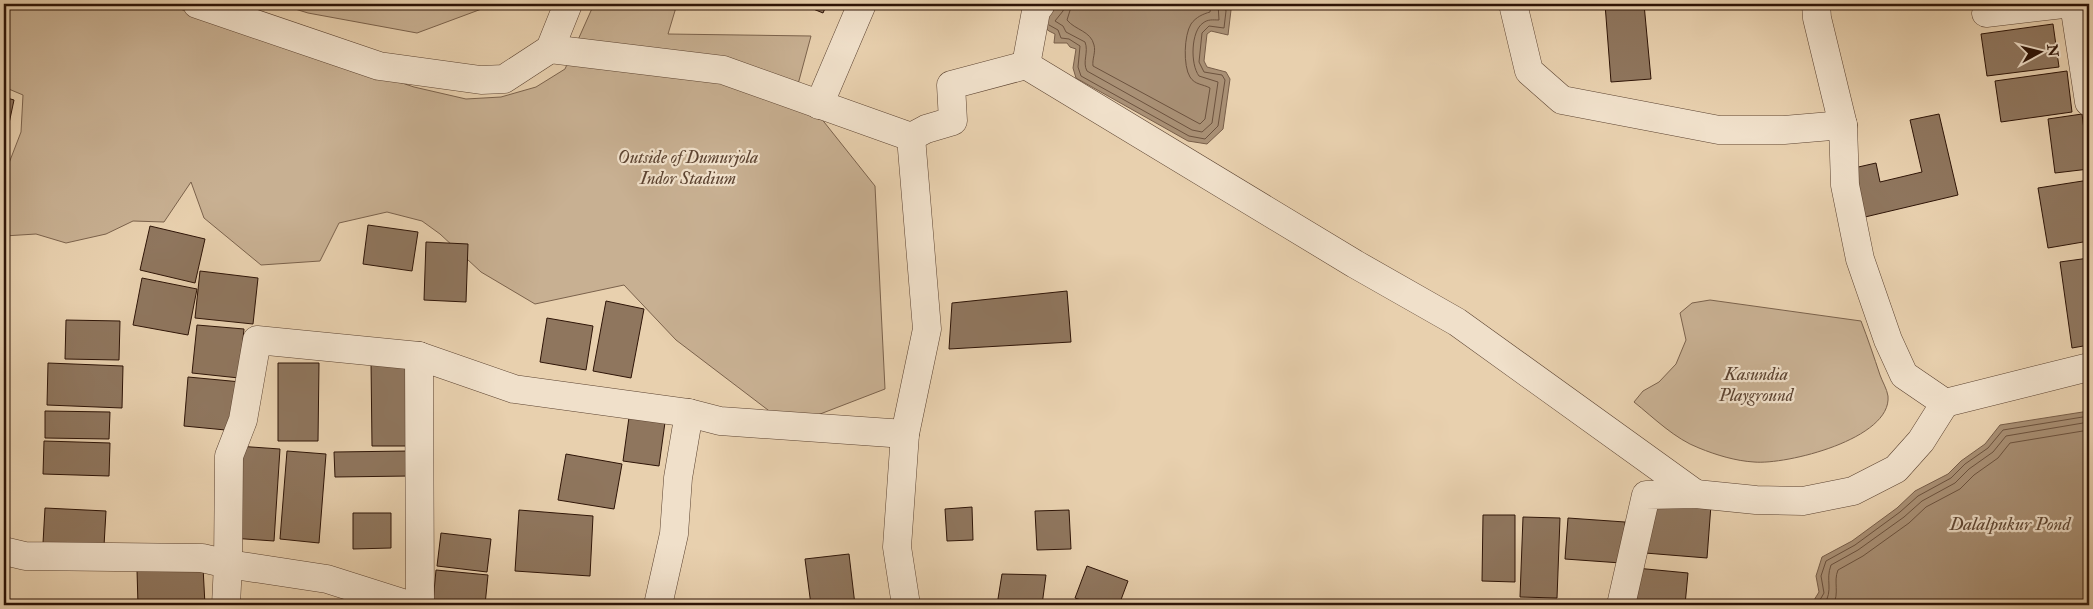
<svg xmlns="http://www.w3.org/2000/svg" width="2093" height="609" font-family="'IM FELL Double Pica',serif">
<style>
.green{fill:#c8b092;stroke:#7b624c}
.water{fill:#a99075;stroke:#785e49}
.lines{fill:none;stroke-linecap:round;stroke-linejoin:round}
.shore{stroke:#6c523e;stroke-width:1}
.building{fill:#8f765e;stroke:#2e1407}
.street-casing{stroke:#5c4331;stroke-width:29}
.street{stroke:#f0e0ca;stroke-width:28}
.labels{text-anchor:middle;dominant-baseline:central;stroke-width:4.5;stroke-linejoin:round;paint-order:stroke}
.park-label{font-size:18px;font-style:italic;fill:#5c4331;stroke:#f0e0ca}
.water-label{font-size:19px;font-style:italic;fill:#5f4633;stroke:#f0e0ca}
</style>
<rect width="100%" height="100%" fill="#e8d0ae"/>
<filter id="stains"><feTurbulence type="fractalNoise" baseFrequency=".004" numOctaves="4"/><feColorMatrix values="0 0 0 0 .2 0 0 0 0 .09 0 0 0 0 .02 0 0 0 .5 -.17"/></filter>
<radialGradient id="worn" r=".72"><stop offset=".6" stop-color="#630" stop-opacity="0"/><stop offset="1" stop-color="#630" stop-opacity=".3"/></radialGradient>
<g class="green">
<polygon points="4,4 165,4 414,87 466,99 501,97 536,87 565,69 594,4 677,4 668,34 811,36 797,88 875,186 885,389 789,426 676,340 624,285 535,304 481,272 440,234 422,221 387,212 339,223 320,261 261,265 204,218 191,182 164,222 133,221 106,234 66,243 36,234 4,236 4,176 21,132 23,95 4,87"/>
<polygon points="279,4 495,4 417,33 308,13"/>
<path d="M1710 300 1861 321C1868 339 1874 357 1880 375 1882 381 1887 389 1888 396 1892 439 1786 465 1754 462 1736 461 1716 455 1699 448 1675 439 1654 418 1634 402L1643 391 1659 382 1676 364 1686 340 1680 313 1692 303Z"/>
</g>
<g class="water">
<polygon points="1056,4 1229,4 1231,10 1228,35 1211,31 1207,34 1204,61 1207,67 1226,72 1230,79 1223,129 1207,144 1188,141 1076,78 1073,68 1076,49 1070,47 1067,43 1054,43 1055,34 1049,31 1040,24 1047,10"/>
<polygon points="2089,411 2089,605 1811,605 1819,592 1816,576 1822,557 1852,541 1897,508 1915,491 1948,474 1961,461 1985,444 2000,425"/>
</g>
<g class="lines">
<g class="shore">
<path d="M1065 4 1063 11 1055 21 1063 26 1066 32 1085 42C1089 52 1082 62 1087 71L1192 130 1202 132 1212 123 1218 82 1199 76C1190 64 1191 31 1203 23 1208 19 1213 20 1219 20L1218 4"/>
<path d="M1072 4 1067 20C1075 30 1091 31 1094 45 1096 52 1092 59 1093 66L1200 124 1205 119 1210 88C1203 84 1195 85 1190 77 1183 66 1184 35 1191 24 1196 17 1203 14 1210 12L1211 4"/>
<polyline points="1049,25 1058,30 1061,38 1069,39 1080,46 1078,67 1081,76 1189,136 1205,139 1218,126 1225,80 1222,75 1204,72 1199,62 1202,33 1209,26 1224,28 1226,11 1224,4"/>
<polyline points="1817,605 1824,593 1821,576 1826,561 1855,545 1900,512 1918,496 1951,478 1965,464 1988,448 2003,430 2089,416"/>
<path d="M1824 605C1834 589 1825 581 1831 565L1858 550 1904 517 1922 501 1955 483 1969 469 1993 452 2006 436 2089 422"/>
<path d="M1833 605C1840 593 1833 582 1838 570L1863 556 1909 523 1926 507 1960 489 1974 475 1998 458 2010 443 2089 430"/>
</g>
</g>
<g class="building">
<polygon points="801,4 827,4 823,13"/>
<polygon points="1605,4 1644,4 1651,79 1611,82"/>
<polygon points="2053,24 2059,67 1987,76 1981,34"/>
<polygon points="2067,71 2072,112 2001,122 1995,81"/>
<polygon points="4,97 14,100 4,147"/>
<polygon points="1939,114 1958,195 1865,217 1854,168 1876,163 1880,182 1922,172 1910,120"/>
<polygon points="2082,114 2089,169 2055,173 2048,119"/>
<polygon points="2089,180 2089,241 2048,248 2038,188"/>
<polygon points="368,225 418,232 412,271 363,264"/>
<polygon points="150,226 205,239 195,283 140,270"/>
<polygon points="426,242 468,244 466,302 424,300"/>
<polygon points="2089,258 2089,345 2072,348 2060,262"/>
<polygon points="200,271 258,278 253,324 195,318"/>
<polygon points="142,278 197,289 188,335 133,325"/>
<polygon points="1067,291 1071,342 949,349 952,303"/>
<polygon points="606,301 644,309 631,378 593,371"/>
<polygon points="547,318 593,326 586,370 540,362"/>
<polygon points="66,320 120,321 119,360 65,359"/>
<polygon points="197,325 244,329 239,378 192,373"/>
<polygon points="371,362 411,362 412,446 372,446"/>
<polygon points="48,363 123,366 122,408 47,405"/>
<polygon points="278,363 319,363 318,441 278,441"/>
<polygon points="188,377 241,382 236,431 184,426"/>
<polygon points="630,410 666,415 659,466 623,461"/>
<polygon points="45,411 110,412 109,439 45,438"/>
<polygon points="44,441 110,443 109,476 43,474"/>
<polygon points="237,446 280,449 274,541 231,538"/>
<polygon points="287,451 326,454 319,543 280,539"/>
<polygon points="410,451 410,476 335,477 334,452"/>
<polygon points="566,454 622,464 614,509 558,500"/>
<polygon points="1648,497 1711,505 1707,558 1645,553"/>
<polygon points="972,507 973,540 947,541 945,509"/>
<polygon points="45,508 106,511 104,546 43,543"/>
<polygon points="519,510 593,516 590,576 515,571"/>
<polygon points="1069,510 1071,549 1037,550 1035,511"/>
<polygon points="353,513 391,513 391,548 353,549"/>
<polygon points="1483,515 1515,515 1515,582 1482,581"/>
<polygon points="1523,517 1560,518 1557,598 1520,597"/>
<polygon points="1568,518 1625,522 1621,563 1565,559"/>
<polygon points="441,533 491,539 487,572 437,566"/>
<polygon points="849,554 855,605 811,605 805,559"/>
<polygon points="1087,566 1128,581 1119,605 1097,605 1075,598"/>
<polygon points="203,567 205,605 138,605 137,570"/>
<polygon points="1636,568 1688,573 1685,605 1633,605"/>
<polygon points="436,570 488,575 485,605 433,602"/>
<polygon points="1002,574 1046,575 1042,605 997,605"/>
</g>
<g class="lines">
<defs>
<g id="street">
<polyline points="197,4 379,66 481,80 504,79 550,49 568,4"/>
<polyline points="1513,4 1529,71 1562,100 1719,130 1784,130 1843,125 1845,185 1860,259 1888,340 1904,375 1945,403 1921,441 1896,469 1853,491 1803,501 1756,500 1696,494 1646,495 1621,605"/>
<polyline points="1816,4 1817,18 1843,125"/>
<polyline points="2074,4 2089,102"/>
<polyline points="1986,13 2063,4"/>
<polyline points="550,49 723,70 911,137 927,329 905,434 897,547 906,605"/>
<polyline points="1026,65 1355,264 1457,322 1696,494"/>
<polyline points="819,105 862,4"/>
<polyline points="911,137 926,129 953,121 951,85 1026,65 1036,11 1041,4"/>
<polyline points="419,356 420,605"/>
<polyline points="1945,403 2089,367"/>
<polyline points="4,551 25,556 202,558 228,564 327,579 409,605"/>
<polyline points="226,605 228,564 229,456 243,420 257,340 419,356 514,389 689,413 720,421 905,434"/>
<polyline points="658,605 674,534 678,478 689,413"/>
</g>
</defs>
<use href="#street" class="street-casing"/>
<use href="#street" class="street"/>
</g>
<g class="labels">
<g class="park-label">
<text x="688" y="157">Outside of Dumurjola<tspan x="688" dy="21">Indor Stadium</tspan></text>
<text x="1756" y="374">Kasundia<tspan x="1756" dy="21">Playground</tspan></text>
</g>
<g class="water-label">
<text x="2010" y="524">Dalalpukur Pond</text>
</g>
</g>
<rect width="2093" height="609" fill="none" stroke="#e8d0ae" stroke-width="20"/>
<rect x="5" y="5" width="2083" height="599" fill="none" stroke="#2e1407" stroke-width="2.5"/>
<rect x="10" y="10" width="2073" height="589" fill="none" stroke="#2e1407"/>
<g transform="translate(2040 52) rotate(83)" stroke="#f0e0ca" stroke-width="4" paint-order="stroke">
<path d="M0-4L9 19L0 12L-9 19Z" fill="#2e1407"/>
<text y="-8" font-size="14" font-weight="bold" text-anchor="middle" fill="#2e1407">N</text>
</g>
<rect width="100%" height="100%" filter="url(#stains)"/>
<rect width="100%" height="100%" fill="url(#worn)"/>
</svg>
